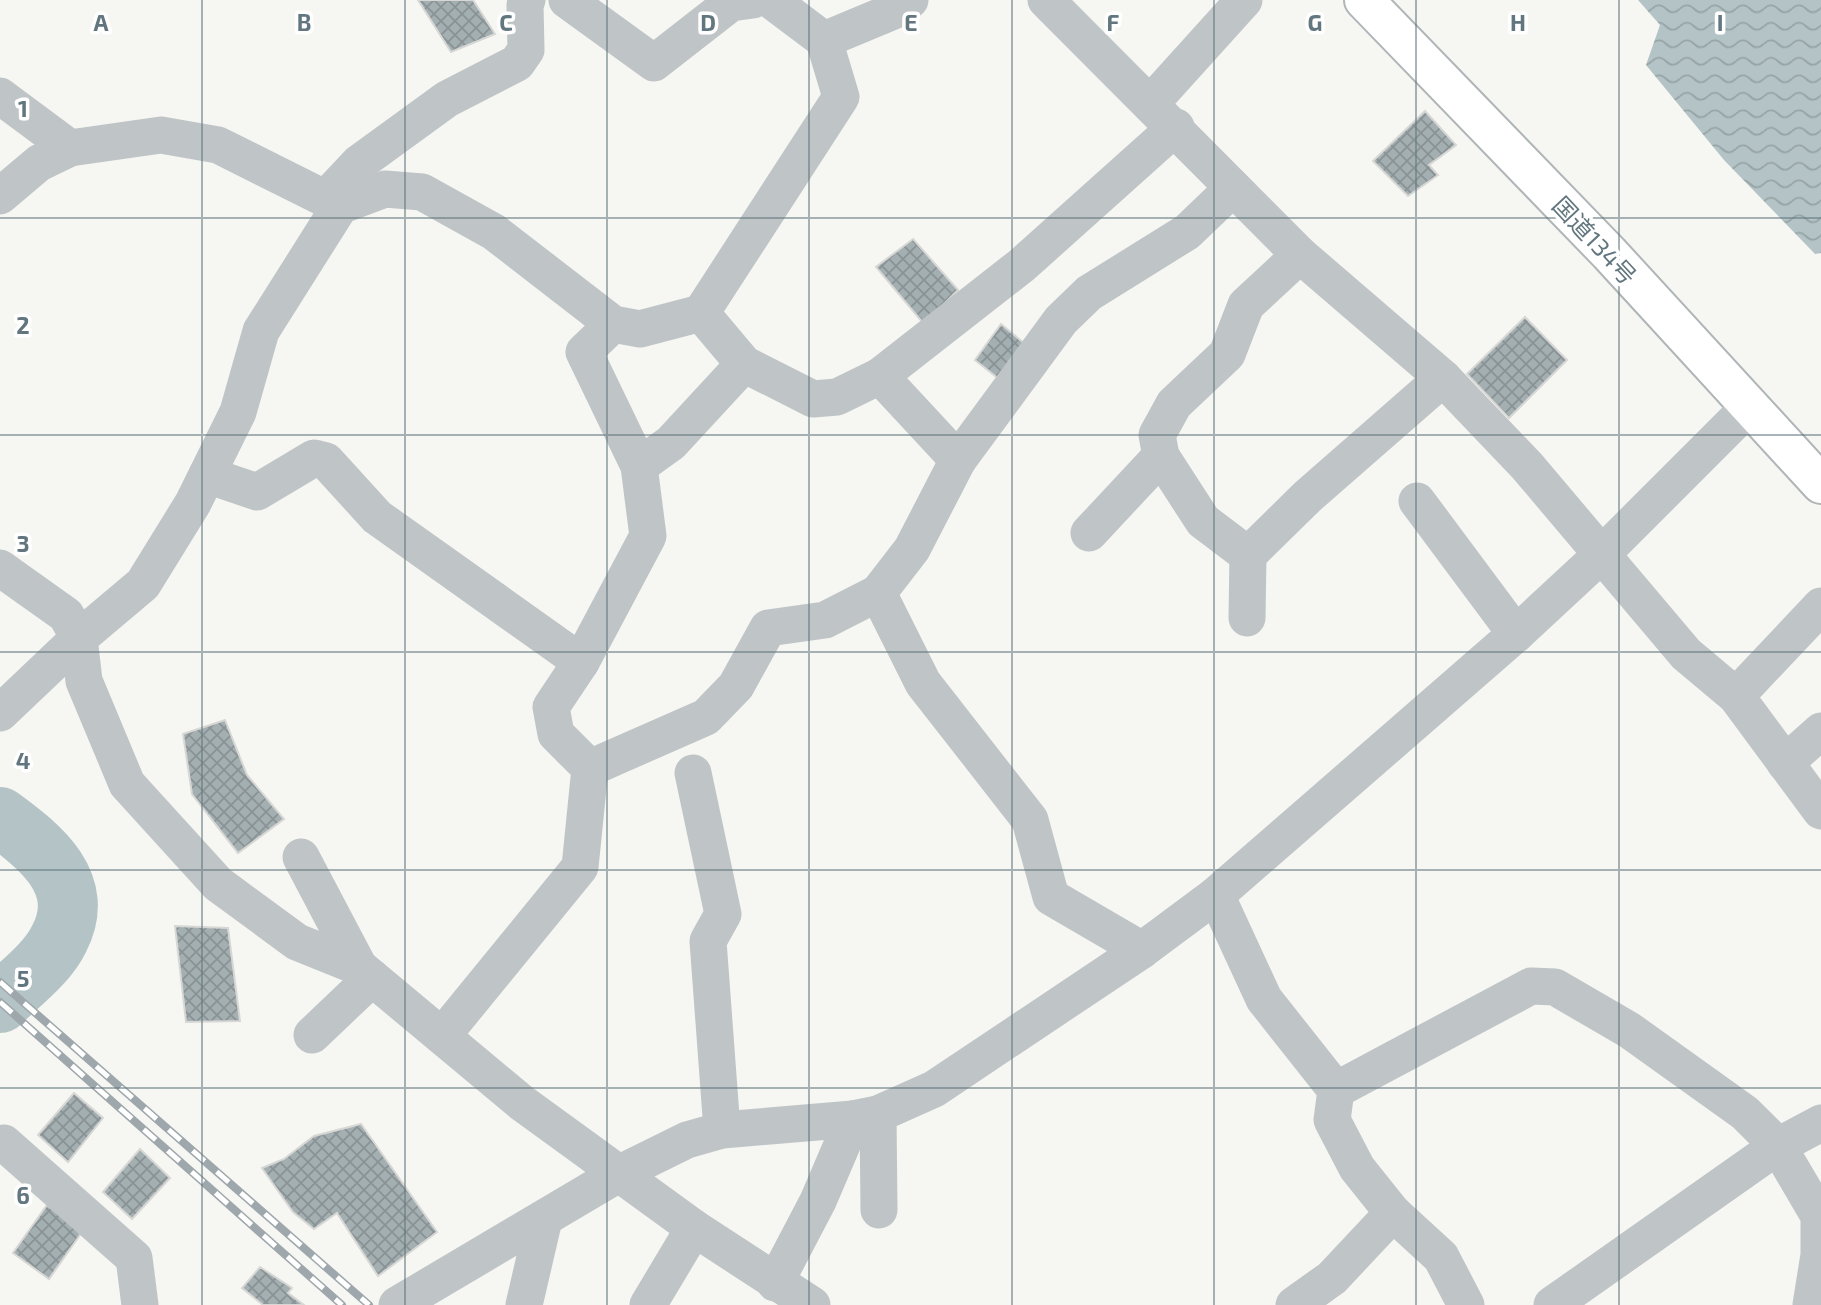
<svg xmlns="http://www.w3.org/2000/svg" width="1821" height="1305" font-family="'Exo 2','Noto Sans JP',sans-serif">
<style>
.water{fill:url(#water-waves)}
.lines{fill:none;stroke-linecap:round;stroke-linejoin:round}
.river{stroke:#b4c4c6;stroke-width:60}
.building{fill:url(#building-cross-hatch);stroke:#d7d7d5;stroke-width:2}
.highway-casing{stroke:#b0b5b8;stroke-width:42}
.minor{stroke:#bfc4c7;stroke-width:37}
.highway{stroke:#fff;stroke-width:38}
.rail-casing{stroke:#9ea7ab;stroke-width:8}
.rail{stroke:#fff;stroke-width:5;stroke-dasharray:16;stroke-linecap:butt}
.grid{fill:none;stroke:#61767e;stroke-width:2;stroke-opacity:0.55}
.labels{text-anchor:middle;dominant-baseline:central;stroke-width:7;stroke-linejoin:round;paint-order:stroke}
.street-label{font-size:24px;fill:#61767e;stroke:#fff}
.grid-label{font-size:23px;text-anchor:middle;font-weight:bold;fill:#61767e;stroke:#fff;stroke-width:7;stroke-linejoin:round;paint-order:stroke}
</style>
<defs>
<pattern id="water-waves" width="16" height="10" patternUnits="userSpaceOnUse" patternTransform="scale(1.75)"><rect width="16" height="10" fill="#b4c4c6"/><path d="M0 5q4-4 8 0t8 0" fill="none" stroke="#96a4a6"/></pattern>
<pattern id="building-cross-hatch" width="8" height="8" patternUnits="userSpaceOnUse" patternTransform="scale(1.75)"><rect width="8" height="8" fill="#a4afb2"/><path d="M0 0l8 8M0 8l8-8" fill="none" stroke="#899396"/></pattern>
</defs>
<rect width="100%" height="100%" fill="#f6f6f2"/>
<polygon class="water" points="1638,0 1821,0 1821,253 1815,254 1724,160 1646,65 1660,25"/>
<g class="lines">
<path class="river" d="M0 817C40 846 88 884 59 939 47 964 19 984 0 1003"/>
</g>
<g class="building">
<polygon points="418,0 473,0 495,34 451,52"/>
<polygon points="1425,111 1456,145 1429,165 1438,175 1408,196 1373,161"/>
<polygon points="913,239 958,290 924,324 876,267"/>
<polygon points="1525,317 1567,360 1509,418 1467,374"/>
<polygon points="1001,324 1025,344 999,379 975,360"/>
<polygon points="225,720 247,775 284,819 238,853 192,794 183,734"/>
<polygon points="175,926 228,928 240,1021 186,1022"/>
<polygon points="74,1093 103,1118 68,1162 38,1135"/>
<polygon points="361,1124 437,1232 378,1276 337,1213 314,1229 293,1212 262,1168 284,1159 314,1136"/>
<polygon points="140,1149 170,1178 132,1219 103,1192"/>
<polygon points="47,1205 82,1232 49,1279 13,1253"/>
<polygon points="260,1267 292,1288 288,1293 304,1305 263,1305 242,1288"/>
</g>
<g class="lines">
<defs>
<polyline id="highway" points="1364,0 1609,253 1821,484"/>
</defs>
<use href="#highway" class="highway-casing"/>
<g class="minor">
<polyline points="567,0 654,63 731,3 753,0"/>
<polyline points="1046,0 1300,255 1443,378 1527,466 1686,654 1736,696 1821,811"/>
<polyline points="824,40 896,10 910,0"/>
<polyline points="0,96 70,148"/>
<polyline points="1151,103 1244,0"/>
<polyline points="0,196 39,163 70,148 161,135 218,145 340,206"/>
<polyline points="326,198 359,163 447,99 517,63 526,50 525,5 527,0"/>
<polyline points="1300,255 1246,305 1227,354 1174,404 1157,435 1161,456 1203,521 1248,555 1307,497 1443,378"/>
<polyline points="701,313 841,97 824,40 771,0"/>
<polyline points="613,324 584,352 639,466"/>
<polyline points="880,376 958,460"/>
<polyline points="207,475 257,492 314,458 326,461 377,517 581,662 551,707 556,734 590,768 580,867 442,1036"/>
<polyline points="1417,501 1516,634"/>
<polyline points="1089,533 1161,456"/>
<polyline points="0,568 66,615 79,638 84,681 127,784 218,884 297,942 359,967 522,1103 694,1228 812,1305"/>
<polyline points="1247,618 1248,555"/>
<polyline points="581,662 648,536 639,466 671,443 744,364"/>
<polyline points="1736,696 1821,606"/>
<polyline points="0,713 79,638 143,584 193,503 238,412 261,331 340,206 385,189 422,192 494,232 613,324 640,329 701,313 744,364 813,399 837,397 880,376 1022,265 1176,127"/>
<polyline points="1785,763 1821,731"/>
<polyline points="590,768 706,717 736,686 768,628 825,620 878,593"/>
<polyline points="693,773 723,914 708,941 722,1130"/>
<polyline points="301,857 359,967"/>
<polyline points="1216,895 1264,999 1336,1090 1332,1120 1357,1168 1393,1213 1441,1257 1466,1305"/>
<polyline points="1142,950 1051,897 1030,820 923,683 878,593 912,549 958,460 1061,320 1089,293 1187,232 1233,188"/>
<polyline points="312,1035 372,978"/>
<polyline points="1336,1090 1531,986 1555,987 1629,1030 1745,1113 1778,1146 1819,1216 1819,1255 1811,1305"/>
<polyline points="878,1114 879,1210"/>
<polyline points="4,1143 134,1258 140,1305"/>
<polyline points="775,1283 818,1201 853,1119"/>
<polyline points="397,1305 620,1173 687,1140 722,1130 853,1119 878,1114 934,1089 1142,950 1216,895 1516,634 1600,556 1750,406"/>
<polyline points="524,1305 544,1219"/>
<polyline points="648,1305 694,1228"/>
<polyline points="1294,1305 1332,1278 1393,1213"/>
<polyline points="1552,1305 1778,1146 1821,1123"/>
</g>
<use href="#highway" class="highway"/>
<defs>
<g id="rail">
<polyline points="0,982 369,1305"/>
<polyline points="0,1002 342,1305"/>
</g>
</defs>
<use href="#rail" class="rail-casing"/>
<use href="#rail" class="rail"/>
</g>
<path class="grid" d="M202 0V1305M405 0V1305M607 0V1305M809 0V1305M1012 0V1305M1214 0V1305M1416 0V1305M1619 0V1305M0 218H1821M0 435H1821M0 652H1821M0 870H1821M0 1088H1821"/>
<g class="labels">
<g class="street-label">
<text transform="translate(1595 240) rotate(47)">国道134号</text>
</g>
</g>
<g class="grid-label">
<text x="101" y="31">A</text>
<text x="304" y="31">B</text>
<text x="506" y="31">C</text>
<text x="708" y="31">D</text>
<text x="911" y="31">E</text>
<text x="1113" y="31">F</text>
<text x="1315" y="31">G</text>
<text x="1518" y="31">H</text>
<text x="1720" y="31">I</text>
<text x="23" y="117">1</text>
<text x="23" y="334">2</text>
<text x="23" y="552">3</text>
<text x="23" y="769">4</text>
<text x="23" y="987">5</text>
<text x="23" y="1204">6</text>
</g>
</svg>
